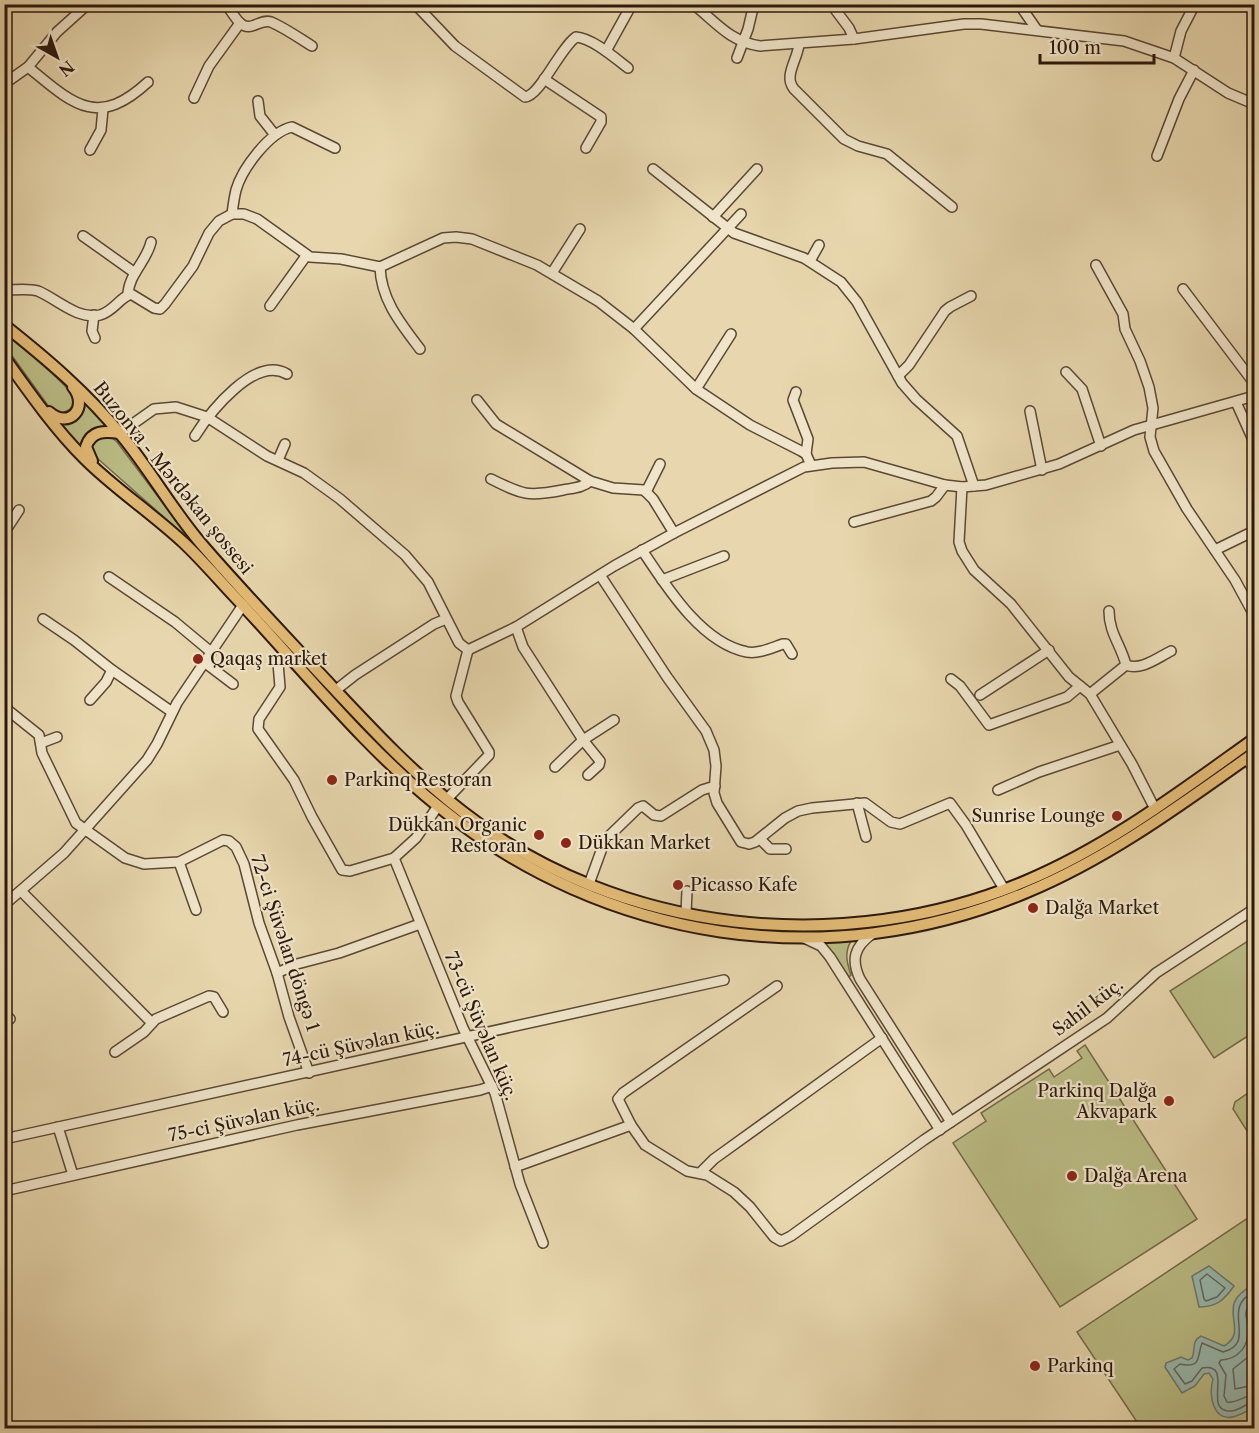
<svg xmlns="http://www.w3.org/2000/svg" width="1259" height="1433" font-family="'Libre Caslon Text',serif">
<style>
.green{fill:#bbbd86;stroke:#746a49;stroke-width:1.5}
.water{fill:#98b9af;stroke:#6d796e;stroke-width:1.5}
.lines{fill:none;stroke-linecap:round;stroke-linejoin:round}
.shore{stroke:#62685e;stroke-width:1.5}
.minor-casing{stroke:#5b4834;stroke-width:12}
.major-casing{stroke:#2c180c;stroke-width:14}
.minor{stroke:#f0e5ca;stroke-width:9}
.major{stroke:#e4bc77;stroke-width:10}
.poi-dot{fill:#8f2418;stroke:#f0e5ca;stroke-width:2}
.labels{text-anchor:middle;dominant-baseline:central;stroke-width:4.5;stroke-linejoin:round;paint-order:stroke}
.street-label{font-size:18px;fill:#2c180c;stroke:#f0e5ca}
.poi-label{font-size:18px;fill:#2c180c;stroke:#f0e5ca;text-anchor:start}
</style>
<rect width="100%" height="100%" fill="#e8d7ae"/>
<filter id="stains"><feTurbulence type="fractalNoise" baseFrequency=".00333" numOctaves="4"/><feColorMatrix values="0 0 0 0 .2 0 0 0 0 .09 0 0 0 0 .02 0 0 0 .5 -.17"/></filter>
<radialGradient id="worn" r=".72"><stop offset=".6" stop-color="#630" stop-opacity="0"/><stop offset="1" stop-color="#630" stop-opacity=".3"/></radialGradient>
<g class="green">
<path d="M4 333C18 345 69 384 73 397 76 407 68 411 61 413L49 407 5 346Z"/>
<path d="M84 399 108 427C93 425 83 434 82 449L58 422Z"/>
<polygon points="98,437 111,437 117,442 192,542 97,458 92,447"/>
<polygon points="1254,937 1254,1032 1214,1058 1170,991"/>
<path d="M851 941C844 953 847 963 851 975L849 977 825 943Z"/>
<polygon points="1085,1045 1197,1219 1060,1307 953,1143 986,1121 981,1113 1049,1069 1054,1077 1082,1058 1077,1051"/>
<polygon points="1254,1089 1254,1142 1233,1109 1235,1102"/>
<polygon points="1254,1214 1254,1428 1141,1428 1077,1332"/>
</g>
<g class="water">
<path d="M1209 1266 1234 1286C1224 1300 1217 1307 1199 1307L1192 1276Z"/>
<path d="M1254 1285V1407C1249 1410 1243 1414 1236 1416 1213 1424 1208 1395 1213 1379L1209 1373 1204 1374 1195 1386 1182 1393 1165 1367 1166 1363 1181 1357 1188 1360 1192 1358C1196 1349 1191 1341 1201 1336L1224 1346C1252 1330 1211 1305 1254 1285Z"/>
</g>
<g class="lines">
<g class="shore">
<polygon points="1207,1274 1225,1288 1217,1297 1206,1301 1204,1299 1200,1280"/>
<path d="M1254 1292C1219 1308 1259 1343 1223 1352L1202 1343C1197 1356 1202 1369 1180 1364L1174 1369 1185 1384 1192 1381 1202 1368C1236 1362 1200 1413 1232 1411 1240 1410 1247 1403 1254 1402"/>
<path d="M1254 1300C1251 1303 1247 1307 1246 1312 1245 1316 1248 1322 1248 1327 1250 1345 1239 1359 1221 1360L1219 1363 1226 1375 1224 1396 1227 1402C1236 1404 1245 1395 1254 1395"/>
<polyline points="1254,1348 1248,1357 1233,1369 1235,1389 1254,1385"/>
</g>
<defs>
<g id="minor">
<path d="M226 4C231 11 235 18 240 23 251 33 260 18 271 22 285 28 299 38 312 46"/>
<path d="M415 4 455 46 525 97C540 96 560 48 576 37 592 38 615 58 628 68"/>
<path d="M693 4C716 22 730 42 760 46L854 39 964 24H981L1124 41 1174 58 1228 93 1254 104"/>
<polyline points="831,4 849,28 854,39"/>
<polyline points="1019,4 1037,30"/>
<path d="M799 44C798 59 783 76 794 89L844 139 858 146 887 154 952 207"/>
<polyline points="606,51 632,4"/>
<polyline points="737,58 748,29 754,4"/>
<polyline points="1174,58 1181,31 1195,4"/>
<path d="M28 67C73 104 97 129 148 82"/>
<polyline points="544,79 601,117 601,122 586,148"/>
<polyline points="4,84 28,67 57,32 88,4"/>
<polyline points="194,98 209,66 240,23"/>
<polyline points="258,101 260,116 275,135"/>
<polyline points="90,150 101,130 103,109"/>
<polyline points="1157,156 1179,99 1194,70"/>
<polyline points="653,169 734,233 804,258 841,282 857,302 902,383 916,399 957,436 974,486"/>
<path d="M232 214C233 206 234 198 236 190 242 169 269 132 292 127L335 148"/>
<polyline points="713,217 757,169"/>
<polyline points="83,236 135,273"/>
<polyline points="810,261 819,245"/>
<polyline points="1096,265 1123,314 1125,329 1140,361 1149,387 1153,408 1150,437 1154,451 1187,509 1235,580 1254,615"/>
<path d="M380 267C381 300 401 324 420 349"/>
<polyline points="552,273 580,229"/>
<polyline points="1183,289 1254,383"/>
<path d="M4 290C15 290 28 288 38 291 57 299 77 320 100 315 114 311 119 298 131 294L154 308 160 309 165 304 193 266 209 233 219 221 232 214H244L257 219 310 257 341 259 380 267 443 238 456 237 472 239 537 265 598 301 634 329 696 389 750 425 801 451 806 454 811 465"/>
<path d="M128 295C128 275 147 261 151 242"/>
<polyline points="270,306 306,256"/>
<polyline points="94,315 92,331 95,338"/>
<polyline points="634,329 741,214"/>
<polyline points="1066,372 1082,389 1101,446"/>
<polyline points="898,376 909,365 945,311 950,307 971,296"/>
<polyline points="696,389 731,334"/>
<polyline points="796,392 793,400 808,439 806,454"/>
<polyline points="477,400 496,424 590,481 613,488 644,490 653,499 674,533"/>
<polyline points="1236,402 1254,442"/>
<polyline points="1030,411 1042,470"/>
<polyline points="120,433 154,409 176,407 207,417 267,456 304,473 340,499 405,555 428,582 459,643 468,650 516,627 614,566 674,533 804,467 832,463 864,462 945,485 962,487 986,485 1059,464 1134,430 1254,396"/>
<path d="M195 436C210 412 255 355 287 374"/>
<polyline points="278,460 285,444"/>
<path d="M491 479C523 495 528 497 563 490 573 488 583 488 590 481"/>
<polyline points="962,487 959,542 962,551 974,570 1011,604 1069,677 1090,694 1132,764 1155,809"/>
<polyline points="646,492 660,464"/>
<polyline points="854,522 931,501 936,497 945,485"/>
<polyline points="4,533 19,510"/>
<path d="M642 550C666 586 701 643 747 652 759 654 771 648 783 644H786L792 654"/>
<polyline points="1215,550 1254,531"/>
<polyline points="600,575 667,677 706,731 714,750 716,766 714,793 717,803 741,842 749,844 755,842 785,818 798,811 812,808 865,803 891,822 900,824 950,803 966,825 1004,889"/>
<polyline points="109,577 175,622 211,652"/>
<polyline points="662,580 724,556"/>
<polyline points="43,619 74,640 112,670 172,712"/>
<polyline points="516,627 523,647 583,740 600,761 599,765 588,775"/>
<polyline points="285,653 278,663 280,687 259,719 258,729 294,780 312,817 342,870 350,871 394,858 416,838 438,806"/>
<polyline points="204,662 233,684"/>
<path d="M1126 665C1141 671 1157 658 1171 651"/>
<polyline points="951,679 960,686 989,725 1067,697 1080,686"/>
<polyline points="336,690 355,675 434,624 446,619"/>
<path d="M1090 694 1126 665C1121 645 1109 633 1109 611"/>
<polyline points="980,695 1049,650"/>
<polyline points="90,700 106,682 112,670"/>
<polyline points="4,707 39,735 42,753 76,823 125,858 144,864 179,862 223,840 229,841 236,847 244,864 259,923 277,973 289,1017 309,1073"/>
<polyline points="41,743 57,737"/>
<polyline points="1247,759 1254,770"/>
<polyline points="555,767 583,740 614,720"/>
<polyline points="998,790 1039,772 1120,745"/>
<polyline points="447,799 489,755 489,752 458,702 456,696 468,650"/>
<polyline points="857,803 866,837"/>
<polyline points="760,839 770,849 786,849"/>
<polyline points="394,858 463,1028 495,1093 520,1184 543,1243"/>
<polyline points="179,862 196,910"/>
<polyline points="589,884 605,840 638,808 643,806 654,815 661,816 702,790 715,786"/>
<polyline points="21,891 152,1023"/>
<polyline points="4,905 64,853 147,760 157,744 177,703 243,605"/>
<polyline points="686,913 687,891"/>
<path d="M872 934C854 947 851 960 860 979L951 1122"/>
<polyline points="804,938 821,946 830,957 940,1130"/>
<polyline points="277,973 297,964 339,953 420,924"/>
<polyline points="777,986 623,1093 618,1099 631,1125 645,1145 687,1171 707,1175 734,1192 750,1207 774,1237 781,1241 791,1236 924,1140 1107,1018 1156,973 1254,909"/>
<polyline points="4,1013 10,1019"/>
<polyline points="115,1052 144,1032 156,1019 209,996 214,997 223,1012"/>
<polyline points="58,1127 73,1175"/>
<polyline points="4,1139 724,980"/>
<polyline points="515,1167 631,1125"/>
<polyline points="700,1173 714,1159 882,1038"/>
<polyline points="4,1191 297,1125 480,1090 492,1086"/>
</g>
<g id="major">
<path d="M4 325C47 359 87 393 122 436 151 471 174 513 204 547 243 592 284 635 324 678 368 725 412 773 463 812 619 935 844 958 1026 881 1109 846 1181 791 1254 739"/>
<path d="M4 357C29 392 54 428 85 459 115 489 152 513 184 543 202 560 219 580 236 598 302 668 363 746 438 806 605 942 828 976 1027 892 1109 858 1182 804 1254 753"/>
<path d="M49 412C70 430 89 407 73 387"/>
<path d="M92 461 86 447C91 430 105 431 120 433"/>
</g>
</defs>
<use href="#minor" class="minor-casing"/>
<use href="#major" class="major-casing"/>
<use href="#minor" class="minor"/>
<use href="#major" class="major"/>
</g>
<g class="poi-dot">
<circle cx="198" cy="659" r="6"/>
<circle cx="332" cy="780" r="6"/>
<circle cx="1117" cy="816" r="6"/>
<circle cx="539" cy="835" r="6"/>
<circle cx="566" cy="843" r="6"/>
<circle cx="678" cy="885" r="6"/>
<circle cx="1033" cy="908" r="6"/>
<circle cx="1169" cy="1101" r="6"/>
<circle cx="1072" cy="1176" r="6"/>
<circle cx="1035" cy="1366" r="6"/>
</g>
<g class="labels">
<g class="street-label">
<text transform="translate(173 478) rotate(51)">Buzonva - Mərdəkan şossesi</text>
<text transform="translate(285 943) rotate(72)">72-ci Şüvəlan döngə 1</text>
<text transform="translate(1088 1007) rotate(-37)">Sahil küç.</text>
<text transform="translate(481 1026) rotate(67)">73-cü Şüvəlan küç.</text>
<text transform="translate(361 1044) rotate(-12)">74-cü Şüvəlan küç.</text>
<text transform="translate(244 1120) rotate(-12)">75-ci Şüvəlan küç.</text>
</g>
<g class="poi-label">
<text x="210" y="659">Qaqaş market</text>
<text x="344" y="780">Parkinq Restoran</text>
<text x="1105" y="816" text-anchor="end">Sunrise Lounge</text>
<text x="527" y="825" text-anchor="end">Dükkan Organic<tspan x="527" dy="21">Restoran</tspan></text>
<text x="578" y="843">Dükkan Market</text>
<text x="690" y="885">Picasso Kafe</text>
<text x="1045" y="908">Dalğa Market</text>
<text x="1157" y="1091" text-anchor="end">Parkinq Dalğa<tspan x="1157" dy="21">Akvapark</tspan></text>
<text x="1084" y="1176">Dalğa Arena</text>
<text x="1047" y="1366">Parkinq</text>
</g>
</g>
<rect width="1259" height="1433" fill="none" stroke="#e8d7ae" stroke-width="24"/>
<rect x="6" y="6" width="1247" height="1421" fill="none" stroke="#2c180c" stroke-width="3"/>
<rect x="12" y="12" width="1235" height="1409" fill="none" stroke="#2c180c" stroke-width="1.5"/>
<g transform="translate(57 57) rotate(140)" stroke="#f0e5ca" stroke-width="4.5" paint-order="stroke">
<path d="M0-4.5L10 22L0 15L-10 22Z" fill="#2c180c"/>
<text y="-9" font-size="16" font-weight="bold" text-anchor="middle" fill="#2c180c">N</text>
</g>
<path d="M1040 54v9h114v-9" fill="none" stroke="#2c180c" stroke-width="3"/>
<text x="1049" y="54" font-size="18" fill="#2c180c" stroke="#f0e5ca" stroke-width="4.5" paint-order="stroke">100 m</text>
<rect width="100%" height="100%" filter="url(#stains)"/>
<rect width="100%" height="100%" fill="url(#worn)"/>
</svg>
